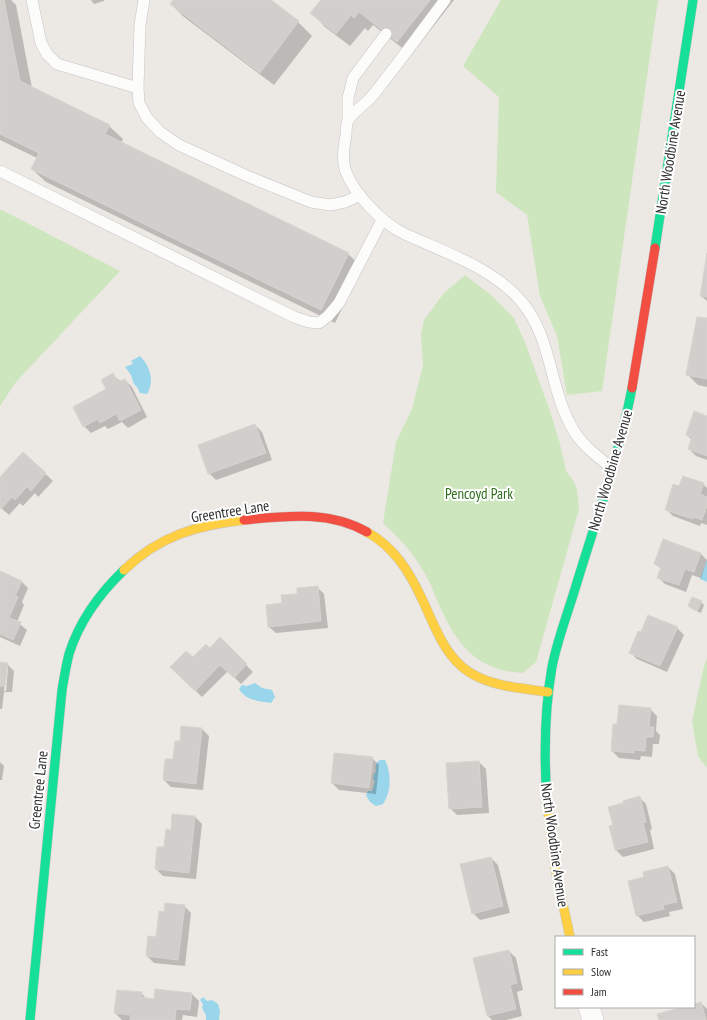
<svg xmlns="http://www.w3.org/2000/svg" width="707" height="1020" font-family="'PT Sans Narrow',sans-serif">
<style>
.green{fill:#cee6be}
.water{fill:#99d6ec}
.shadow{fill:#0003;fill-rule:evenodd}
.building{fill:#d1cecb;stroke:#d7d4d0}
.lines{fill:none;stroke-linecap:round;stroke-linejoin:round}
.lane-casing{stroke:#c5c4c5;stroke-width:12}
.street-casing{stroke:#c5c4c5;stroke-width:22}
.fast-casing{stroke:#c5c4c5;stroke-width:10}
.slow-casing{stroke:#c5c4c5;stroke-width:10}
.jam-casing{stroke:#c5c4c5;stroke-width:10}
.lane{stroke:#fcfcfb;stroke-width:11}
.street{stroke:#fcfcfb;stroke-width:21}
.fast{stroke:#16e098;stroke-width:9}
.slow{stroke:#ffcf43;stroke-width:9}
.jam{stroke:#f24e42;stroke-width:9}
.labels{text-anchor:middle;dominant-baseline:central;stroke-width:4;stroke-linejoin:round;paint-order:stroke}
.street-label{font-size:15px;fill:#2e2e2e;stroke:#fff}
.park-label{font-size:15px;fill:#2c6e1b;stroke:#fff}
</style>
<rect width="100%" height="100%" fill="#ece8e4"/>
<g class="green">
<polygon points="501,0 658,0 602,391 567,395 557,336 540,296 527,215 496,192 499,97 463,66"/>
<polygon points="0,209 120,271 16,382 0,406"/>
<path d="M465 275 490 294 514 318 526 345 550 411 560 444 566 471 573 480 577 489 579 509 536 662 523 673C480 671 459 648 442 611 437 602 434 592 430 583 417 558 404 542 383 523L396 442 412 409 423 365 421 334 424 320 444 293Z"/>
<polygon points="707,658 707,768 698,756 692,721 703,670"/>
</g>
<g class="water">
<path d="M140 356C150 366 155 381 147 394L140 393 137 387 134 384 131 375 125 367 133 364 131 361Z"/>
<polygon points="707,560 707,582 700,579"/>
<path d="M255 683 262 688 272 690 275 697 271 703C259 701 246 701 239 689L242 685 247 686Z"/>
<path d="M380 760H385C392 774 391 792 383 804L376 806 370 802 366 795 368 791H372L375 781 373 779 374 773 376 772C375 767 375 763 380 760Z"/>
<polygon points="203,997 207,1001 212,1000 218,1004 220,1011 219,1020 206,1020 206,1015 202,1008 203,1004 200,1000"/>
</g>
<g class="shadow">
<polygon points="0,0 11,0 16,5 32,88 109,126 123,139 121,143 348,254 362,267 335,323 46,182 32,169 37,158 0,140"/>
<polygon points="91,0 104,0 104,1 94,4"/>
<polygon points="174,0 269,0 298,22 312,36 274,85 184,17 171,4"/>
<polygon points="322,0 454,0 411,55 373,25 368,31 365,28 350,46 325,27 312,13"/>
<polygon points="707,259 707,301 701,296"/>
<polygon points="707,319 707,387 698,385 688,375"/>
<polygon points="113,375 120,381 125,380 132,387 147,417 128,428 122,422 108,429 105,426 91,433 84,426 107,389"/>
<polygon points="707,417 707,460 696,456 689,449 692,440 687,435"/>
<polygon points="255,425 262,432 272,460 216,480 209,473"/>
<polygon points="23,453 53,481 38,497 35,493 23,506 20,503 9,515 0,507 0,478"/>
<polygon points="703,484 707,488 707,525 701,523 700,526 673,516 666,509 679,488"/>
<polygon points="700,553 707,560 701,578 692,575 686,592 665,584 658,577 661,569 656,564"/>
<polygon points="0,573 21,581 28,588 22,602 24,605 17,622 27,630 20,646 0,637"/>
<polygon points="317,587 324,594 328,628 276,633 269,627 283,604 298,594"/>
<polygon points="701,602 704,605 701,613 692,609 689,606"/>
<polygon points="677,628 684,635 667,672 637,659 630,652 641,633"/>
<polygon points="220,639 253,672 241,684 228,671 202,697 172,667 193,659 210,649"/>
<path d="M0 663 7 664 14 671 12 692H4L2 709H0ZM6 669H8L6 691H4Z"/>
<polygon points="650,709 657,716 656,731 660,735 659,744 653,744 652,757 641,756 640,760 619,758 612,751 618,725"/>
<polygon points="202,729 209,736 203,790 171,787 164,780 174,760 180,743"/>
<polygon points="372,758 379,765 376,794 339,790 332,783"/>
<polygon points="0,762 4,766 2,780 0,780"/>
<polygon points="479,762 486,769 489,813 457,815 450,808"/>
<polygon points="640,798 646,804 652,829 650,830 654,849 623,857 616,850 614,826 624,804"/>
<polygon points="195,817 202,824 196,879 163,876 156,869 172,831"/>
<polygon points="491,858 498,865 510,913 480,920 473,913"/>
<polygon points="668,867 675,874 683,909 669,912 670,916 644,922 637,915 645,878"/>
<polygon points="184,906 191,913 185,966 154,963 147,956 157,938"/>
<polygon points="509,951 516,958 523,990 517,992 522,1016 506,1020 492,1020 488,1016"/>
<polygon points="141,993 147,999 155,1000 192,994 199,1001 197,1017 183,1015 182,1020 122,1020 115,1013"/>
<polygon points="701,1003 707,1009 707,1020 660,1020 686,1007 694,1007 694,1005"/>
</g>
<g class="building">
<polygon points="0,0 4,0 20,81 110,125 105,134 349,253 321,310 31,169 39,153 0,134"/>
<polygon points="173,0 271,0 299,21 260,73 170,4"/>
<polygon points="321,0 430,0 397,42 359,12 354,18 351,15 336,34 310,13"/>
<polygon points="707,253 707,297 700,296"/>
<polygon points="697,317 707,318 707,379 686,375"/>
<polygon points="113,373 118,382 125,379 141,410 120,421 116,414 100,423 98,419 83,427 73,407 106,389 101,380"/>
<polygon points="694,411 707,416 707,456 688,449 692,437 686,435"/>
<polygon points="255,424 266,453 208,474 198,445"/>
<polygon points="23,452 46,473 31,491 27,487 15,500 12,497 1,509 0,508 0,477"/>
<polygon points="683,476 704,483 700,494 707,497 707,506 702,520 694,517 693,519 665,510 673,484 679,486"/>
<polygon points="663,539 701,553 694,572 685,569 679,585 657,578 661,567 654,564"/>
<polygon points="0,571 22,581 15,596 18,597 9,618 21,622 13,640 0,634"/>
<polygon points="318,586 321,621 268,627 266,605 282,603 281,595 297,594 297,588"/>
<polygon points="692,597 702,601 697,611 688,606"/>
<polygon points="648,615 678,627 660,666 629,653 638,631 641,632"/>
<polygon points="220,637 247,664 234,678 220,665 195,691 170,667 186,651 193,657 206,644 210,648"/>
<polygon points="0,662 8,663 5,686 0,686"/>
<polygon points="619,705 651,708 649,727 654,727 653,737 646,737 645,751 634,750 634,753 611,751 613,724 617,724"/>
<polygon points="181,726 202,728 196,784 163,780 165,759 173,759 175,741 180,741"/>
<polygon points="334,753 373,757 369,788 331,783"/>
<polygon points="479,761 482,807 449,809 446,763"/>
<polygon points="640,796 646,822 643,823 648,842 615,850 609,826 613,825 608,807 623,803 623,801"/>
<polygon points="172,814 195,816 189,873 155,869 157,847 164,847 166,829 171,830"/>
<polygon points="491,857 503,906 472,914 460,864"/>
<polygon points="668,866 677,902 663,905 664,909 636,916 628,881 644,877 643,872"/>
<polygon points="165,903 185,905 178,960 146,956 148,936 156,937 159,911 164,912"/>
<polygon points="509,950 517,983 510,985 516,1009 487,1016 473,958"/>
<polygon points="155,989 192,993 190,1010 176,1009 175,1020 130,1020 131,1015 114,1013 117,990 142,992 141,997 154,999"/>
<polygon points="701,1002 706,1020 659,1020 657,1014 683,1007 694,1007 694,1004"/>
</g>
<g class="lines">
<defs>
<g id="lane">
<polyline points="32,0 41,43 47,54 57,64 138,88"/>
<polyline points="144,0 140,25 138,88 139,103 147,118 160,132 179,145 247,176 311,202 330,205 345,202 360,195"/>
<path d="M445 0C421 32 398 64 373 95 366 104 355 110 349 119 346 123 346 130 346 135 344 145 342 162 346 172 355 195 383 224 405 234 446 253 491 267 521 301 553 338 549 391 574 431 583 446 598 457 612 468"/>
<polyline points="348,120 348,98 353,78 386,34"/>
<polyline points="0,171 294,317 309,322 319,323 328,316 339,303 382,220"/>
</g>
<polyline id="street" points="589,1007 593,1020"/>
<g id="fast">
<polyline points="655,248 693,0"/>
<path d="M547 803C544 758 544 712 552 667 557 641 567 615 575 589 595 523 619 456 632 388"/>
<path d="M30 1020 62 690C64 678 66 666 69 654 79 622 100 593 124 570"/>
</g>
<g id="slow">
<path d="M367 532C394 547 409 571 422 599 434 624 444 656 469 672 492 687 522 688 548 692"/>
<path d="M124 570C159 536 197 525 244 520"/>
<polyline points="547,803 556,872 570,937"/>
</g>
<g id="jam">
<polyline points="632,388 655,248"/>
<path d="M244 520C286 516 329 510 367 532"/>
</g>
</defs>
<use href="#lane" class="lane-casing"/>
<use href="#street" class="street-casing"/>
<use href="#fast" class="fast-casing"/>
<use href="#slow" class="slow-casing"/>
<use href="#jam" class="jam-casing"/>
<use href="#lane" class="lane"/>
<use href="#street" class="street"/>
<use href="#fast" class="fast"/>
<use href="#slow" class="slow"/>
<use href="#jam" class="jam"/>
</g>
<g class="labels">
<g class="street-label">
<text transform="translate(670 152) rotate(-81)">North Woodbine Avenue</text>
<text transform="translate(610 470) rotate(-74)">North Woodbine Avenue</text>
<text transform="translate(230 511) rotate(-9)">Greentree Lane</text>
<text transform="translate(38 790) rotate(-84)">Greentree Lane</text>
<text transform="translate(555 845) rotate(82)">North Woodbine Avenue</text>
</g>
<g class="park-label">
<text x="479" y="493">Pencoyd Park</text>
</g>
</g>
<rect x="555" y="936" width="140" height="72" fill="#ffffff" stroke="#ababab"/>
<rect x="563" y="949" width="20" height="6" fill="#16e098" stroke="#ababab"/>
<text x="591" y="956" font-size="12" fill="#2e2e2e">Fast</text>
<rect x="563" y="969" width="20" height="6" fill="#ffcf43" stroke="#ababab"/>
<text x="591" y="976" font-size="12" fill="#2e2e2e">Slow</text>
<rect x="563" y="989" width="20" height="6" fill="#f24e42" stroke="#ababab"/>
<text x="591" y="996" font-size="12" fill="#2e2e2e">Jam</text>
</svg>
